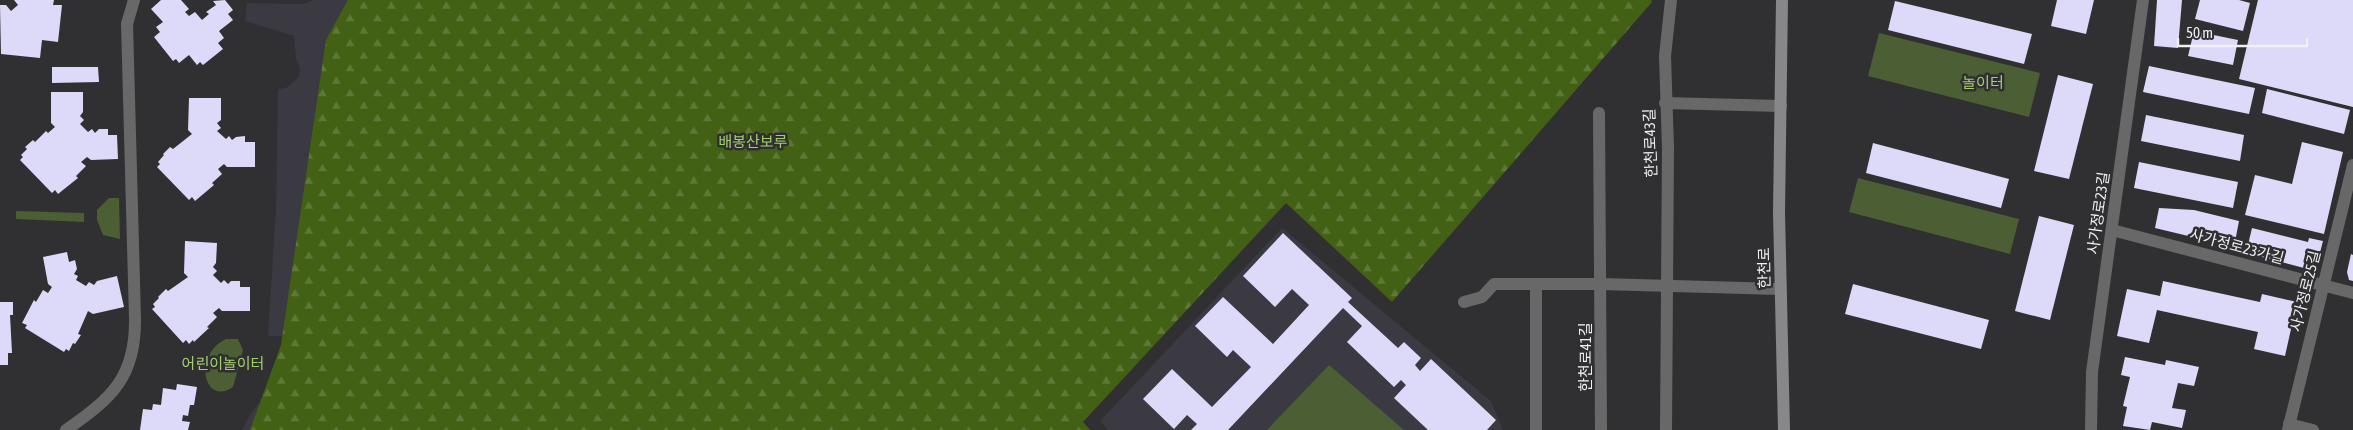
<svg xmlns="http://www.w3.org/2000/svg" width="2353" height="430" font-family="'Asap Condensed','Noto Sans KR',sans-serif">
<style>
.built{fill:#3b3a42}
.green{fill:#4b5e34}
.forest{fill:url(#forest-firs)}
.building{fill:#ddd9f9}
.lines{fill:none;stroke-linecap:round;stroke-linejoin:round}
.minor{stroke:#686869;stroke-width:12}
.secondary{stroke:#878789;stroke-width:12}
.labels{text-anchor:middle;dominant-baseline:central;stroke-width:5;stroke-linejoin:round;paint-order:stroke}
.park-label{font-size:15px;fill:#a3cf6c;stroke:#302f32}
.street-label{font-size:15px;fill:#f0eff1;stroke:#302f32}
</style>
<defs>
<pattern id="forest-firs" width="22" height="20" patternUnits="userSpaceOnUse" patternTransform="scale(1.25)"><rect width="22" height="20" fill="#436114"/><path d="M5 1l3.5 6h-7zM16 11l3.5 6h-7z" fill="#5e7837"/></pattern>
</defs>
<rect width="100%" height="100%" fill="#302f32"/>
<g class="built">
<polygon points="314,0 496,0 392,430 242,430 251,413 312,337 268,336 276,209 278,89 286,88 299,77 300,69 296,58 294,36 245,21 247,3 303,4"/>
<polygon points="1282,228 1491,401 1503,430 1108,430 1100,421"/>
</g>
<g class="green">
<polygon points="1879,33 2040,73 2029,117 1868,76"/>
<polygon points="1858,178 2019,219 2010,254 1849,212"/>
<polygon points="109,198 119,198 120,239 103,235 97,220 97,210"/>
<polygon points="16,211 84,213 84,222 16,219"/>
<path d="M226 339H238L243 350 233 387C205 407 191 356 226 339Z"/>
<polygon points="1329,365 1404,430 1267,430"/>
</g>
<polygon class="forest" points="348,0 1651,0 1652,2 1392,302 1286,203 1083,422 1090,430 250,430 281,345 326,40"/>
<g class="building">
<polygon points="14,0 54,0 53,5 62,5 58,42 42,40 40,58 1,54 0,5 6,5 11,11 18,5"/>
<polygon points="161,0 181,0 189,9 185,12 189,16 195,12 202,20 209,14 206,12 216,5 213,1 225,0 233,10 228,14 233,20 219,31 224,38 218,43 223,49 203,65 200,62 197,65 189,55 179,63 176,59 173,61 154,37 160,32 156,27 163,22 151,9"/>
<polygon points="2057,0 2094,0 2086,34 2051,26"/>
<polygon points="2157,0 2182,0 2178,48 2154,46"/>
<polygon points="2200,0 2239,0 2250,3 2243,31 2195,19"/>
<polygon points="2258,0 2353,0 2353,107 2239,79"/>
<polygon points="1895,1 2032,34 2024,64 1888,30"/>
<polygon points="2194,31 2238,40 2233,65 2188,56"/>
<polygon points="2149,66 2255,88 2249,114 2143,92"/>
<polygon points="52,67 98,67 99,82 52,83"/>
<polygon points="2058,75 2093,84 2069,179 2034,171"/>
<polygon points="2267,89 2350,110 2344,134 2262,113"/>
<polygon points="51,92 83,92 83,112 80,116 84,120 80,124 88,132 92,129 95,133 99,129 108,129 108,135 117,135 118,159 91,160 87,157 81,162 86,166 76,176 78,178 58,194 55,190 52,193 20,160 23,157 21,155 27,149 25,147 33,140 35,142 46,131 48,133 55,127 51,123"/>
<polygon points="189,98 221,98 221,120 217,123 221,128 217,131 226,139 229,136 232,140 236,137 245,136 245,142 255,142 255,167 227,167 224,164 218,169 222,174 212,183 214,185 195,201 192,197 189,200 157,167 160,164 158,162 164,155 163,154 170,147 173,149 192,134 188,130"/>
<polygon points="2146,115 2244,135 2240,161 2141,141"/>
<polygon points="2302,142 2343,152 2324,234 2245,215 2255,175 2292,184"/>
<polygon points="1873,143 2009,179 2001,208 1866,173"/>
<polygon points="2139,162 2238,182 2233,208 2134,188"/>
<polygon points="2159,208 2194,210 2239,221 2234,247 2155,228"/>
<polygon points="2039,216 2074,225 2050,320 2015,311"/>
<polygon points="2252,228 2308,242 2309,238 2323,241 2317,264 2304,268 2246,253"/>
<polygon points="1283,233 1352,298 1348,302 1398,348 1404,342 1421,358 1415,365 1420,371 1431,359 1496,420 1487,430 1428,430 1394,398 1406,385 1401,380 1394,387 1347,342 1362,326 1343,308 1228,430 1191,430 1197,424 1187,415 1174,429 1143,399 1172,369 1212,407 1251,367 1233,350 1227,357 1195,326 1223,297 1273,344 1309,305 1292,289 1275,307 1243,276"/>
<polygon points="185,241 217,243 216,263 213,267 217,271 213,275 221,283 224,280 228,284 231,281 240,281 240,287 250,287 250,311 222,311 219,308 213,313 217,317 207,327 209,328 194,342 193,340 189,344 186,340 183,343 152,309 155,307 153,304 159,298 158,297 166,289 168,291 188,277 184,273"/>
<polygon points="67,252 69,262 75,260 77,269 74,274 78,276 76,280 86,286 89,282 94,285 97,281 117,276 124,307 93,314 88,311 78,334 81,335 75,344 73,343 69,351 66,349 64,352 25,328 27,325 22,323 34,300 36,302 43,290 48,293 52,287 48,284 43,257"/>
<polygon points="2351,254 2353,255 2353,281 2349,280 2347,272"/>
<polygon points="2163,281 2260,302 2262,294 2297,302 2285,356 2254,349 2258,332 2157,310 2149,343 2117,336 2127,289 2160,296"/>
<polygon points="1853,284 1989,320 1981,349 1845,314"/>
<polygon points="0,302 13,302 13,315 10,315 12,353 8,353 8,365 0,365"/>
<polygon points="2125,357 2165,365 2166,360 2199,367 2194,386 2178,383 2172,408 2186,410 2182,428 2152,422 2150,430 2123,426 2127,407 2123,406 2130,377 2121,375"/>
<polygon points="177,384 197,387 194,405 190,405 188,416 183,415 182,421 190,422 188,430 140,430 143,409 152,410 153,404 161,405 163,388 176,390"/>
</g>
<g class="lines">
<g class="minor">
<polyline points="1665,103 1781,106"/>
<polyline points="1599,113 1601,430"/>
<polyline points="2112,230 2353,293"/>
<polyline points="1536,284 1536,430"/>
<polyline points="1464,302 1482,297 1494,284 1601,284 1780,289"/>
<polyline points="2289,424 2313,430"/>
<path d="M66 430C112 398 136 377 135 318L127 24 134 0"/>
<polyline points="1666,430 1668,148 1665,56 1671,0"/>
<polyline points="2091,430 2092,372 2143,0"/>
<polyline points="2288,430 2353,165"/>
</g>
<polyline class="secondary" points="1782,0 1779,212 1784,430"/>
</g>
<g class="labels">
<g class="park-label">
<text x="1983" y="82">놀이터</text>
<text x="753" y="141">배봉산보루</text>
<text x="223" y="363">어린이놀이터</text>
</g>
<g class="street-label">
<text transform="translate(1650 143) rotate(-92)">한천로43길</text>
<text transform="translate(2098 213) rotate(-82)">사가정로23길</text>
<text transform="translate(2237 246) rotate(15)">사가정로23가길</text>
<text transform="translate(1764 268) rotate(-91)">한천로</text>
<text transform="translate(2305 291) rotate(-76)">사가정로25길</text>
<text transform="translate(1585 357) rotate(-90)">한천로41길</text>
</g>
</g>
<path d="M2178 38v8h129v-8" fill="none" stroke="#f0eff1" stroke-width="2.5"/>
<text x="2186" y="38" font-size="15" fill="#f0eff1" stroke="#302f32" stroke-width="4" paint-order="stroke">50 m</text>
</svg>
